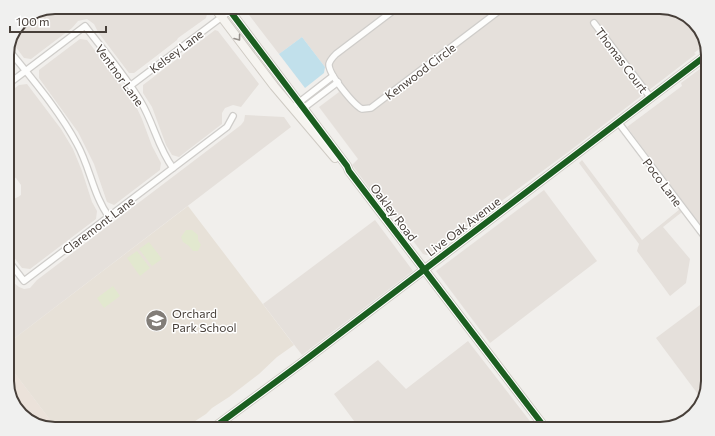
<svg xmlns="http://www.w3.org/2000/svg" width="715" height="436" font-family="Commissioner,sans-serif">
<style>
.residential{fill:#e5e0db}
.commercial{fill:#ebe2da}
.education{fill:#e7e1d8}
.green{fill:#e2e8cf}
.water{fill:#c1e0eb}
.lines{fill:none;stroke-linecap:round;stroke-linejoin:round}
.street-casing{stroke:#cfcdca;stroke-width:8}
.secondary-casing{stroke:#cfcbc4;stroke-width:10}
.street{stroke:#fdfdfc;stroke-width:5.5}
.secondary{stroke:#f6f4f0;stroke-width:8}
.cycleway-casing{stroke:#fff;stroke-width:8}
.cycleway{stroke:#1b5e20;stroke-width:6}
.oneway{stroke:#96908b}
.labels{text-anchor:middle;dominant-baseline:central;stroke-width:3;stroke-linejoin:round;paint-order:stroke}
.street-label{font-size:12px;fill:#473f39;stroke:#fff}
.poi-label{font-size:12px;fill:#473f39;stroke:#fff;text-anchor:start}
.rim{fill:none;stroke:#473f39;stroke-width:2}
</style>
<rect width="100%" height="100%" fill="#f1efec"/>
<g class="residential">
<polygon points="55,7 202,7 207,14 206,18 178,38 177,40 155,57 134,73 129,73 98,32 94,24 87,19 78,21 72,28 31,59 24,58 12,42 21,21"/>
<polygon points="247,7 660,7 684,14 701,31 706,44 694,53 696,54 567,153 428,255 426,255 423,254 393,214 388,213 352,165 358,159 319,107 339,92 325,67 302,37 279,54 246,11"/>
<polygon points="215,30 218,31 259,84 241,107 233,105 225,108 222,113 222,124 218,127 179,157 172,155 166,145 152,107 143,93 143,85"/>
<polygon points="80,39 87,40 134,102 142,119 152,146 161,163 160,170 114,205 107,202 94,164 78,132 39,78 39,70"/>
<polygon points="708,63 708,235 627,127 682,86 681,83"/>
<polygon points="27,84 61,129 73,149 82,171 92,202 97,211 96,219 30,269 22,268 7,248 7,201 11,200 18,197 21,195 21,185 16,178 12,177 7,177 7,94 19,85"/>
<polygon points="245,115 284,117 291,127 7,344 7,270 14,283 19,287 24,289 30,288 37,280 241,125 244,121"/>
<polygon points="582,160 642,240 680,209 682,212 663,227 690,259 686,283 670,296 637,251 639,244 579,163"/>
<polygon points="544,190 597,261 490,343 436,271"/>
<polygon points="375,220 413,271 302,355 263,304"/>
<polygon points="708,299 708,381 703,401 656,338"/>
<polygon points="468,341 536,429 360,429 334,394 378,360 406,389"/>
</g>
<polygon class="commercial" points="7,363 57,429 31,422 14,405 7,384"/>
<polygon class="education" points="188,206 294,345 277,357 259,374 229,397 212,408 206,414 183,429 57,429 7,363 7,344"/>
<g class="green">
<polygon points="186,230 192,230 198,235 198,240 201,245 198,251 193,251 189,246 183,242 181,237"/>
<polygon points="149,242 162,259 152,266 139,249"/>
<polygon points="137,251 150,268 140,276 127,258"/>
<polygon points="113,286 120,296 104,308 97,298"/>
</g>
<polygon class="water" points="302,37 325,67 324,73 305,88 279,54"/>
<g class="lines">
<defs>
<g id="street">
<path d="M398 7 336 54C333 57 330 60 329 64 328 74 354 105 362 109L371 108 504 7"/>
<polyline points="594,23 651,98"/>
<path d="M8 49C32 79 59 110 77 144 90 167 93 195 109 217"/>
<path d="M7 85 85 26C104 51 125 75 141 102 154 124 158 148 173 168"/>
<polyline points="130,86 235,7"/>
<polyline points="297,104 333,76"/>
<polyline points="301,110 338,82"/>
<polyline points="618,122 708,241"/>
<polyline points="7,191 10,189"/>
<polyline points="7,259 24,281 227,127 233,116"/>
</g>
<g id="secondary">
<polyline points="214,7 274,86 335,158"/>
<polyline points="227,7 347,166 349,171 546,429"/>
<polyline points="212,429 304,361 708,54"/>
</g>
</defs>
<use href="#street" class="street-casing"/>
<use href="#secondary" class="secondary-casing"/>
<use href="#street" class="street"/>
<use href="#secondary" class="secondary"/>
<defs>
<g id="cycleway">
<polyline points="227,7 347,166 349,171 546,429"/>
<polyline points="212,429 304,361 708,54"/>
</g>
</defs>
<use href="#cycleway" class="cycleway-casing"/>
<use href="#cycleway" class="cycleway"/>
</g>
<defs><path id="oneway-chevron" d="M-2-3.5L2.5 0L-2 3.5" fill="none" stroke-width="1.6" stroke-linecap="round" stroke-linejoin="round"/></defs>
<use class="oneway" href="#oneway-chevron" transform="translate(238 38) rotate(53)"/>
<defs>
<symbol id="school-disc" viewBox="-11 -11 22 22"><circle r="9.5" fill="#827d78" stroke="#fff"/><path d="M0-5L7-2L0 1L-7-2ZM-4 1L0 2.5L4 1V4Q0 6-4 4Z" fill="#fff"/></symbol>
</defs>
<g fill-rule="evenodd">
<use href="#school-disc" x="144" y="308" width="25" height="25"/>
</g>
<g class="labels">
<g class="street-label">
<text transform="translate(176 51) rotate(-37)">Kelsey Lane</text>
<text transform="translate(622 60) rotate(53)">Thomas Court</text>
<text transform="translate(420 71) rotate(-37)">Kenwood Circle</text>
<text transform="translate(120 75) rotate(54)">Ventnor Lane</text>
<text transform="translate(663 182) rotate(53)">Poco Lane</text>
<text transform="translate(394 212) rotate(53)">Oakley Road</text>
<text transform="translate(98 225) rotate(-37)">Claremont Lane</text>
<text transform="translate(463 226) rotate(-37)">Live Oak Avenue</text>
</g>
<g class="poi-label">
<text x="172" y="313">Orchard<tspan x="172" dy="14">Park School</tspan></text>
</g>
</g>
<path d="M0 0H715V436H0ZM55 14H660A41 41 0 0 1 701 55V381A41 41 0 0 1 660 422H55A41 41 0 0 1 14 381V55A41 41 0 0 1 55 14Z" fill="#f0f0ef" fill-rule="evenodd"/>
<path class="rim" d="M55 14H660A41 41 0 0 1 701 55V381A41 41 0 0 1 660 422H55A41 41 0 0 1 14 381V55A41 41 0 0 1 55 14Z"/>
<path d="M10 26v6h96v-6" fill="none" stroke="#473f39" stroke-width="2"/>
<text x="16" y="26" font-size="12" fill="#473f39" stroke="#ffffff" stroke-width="3" paint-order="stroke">100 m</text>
</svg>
